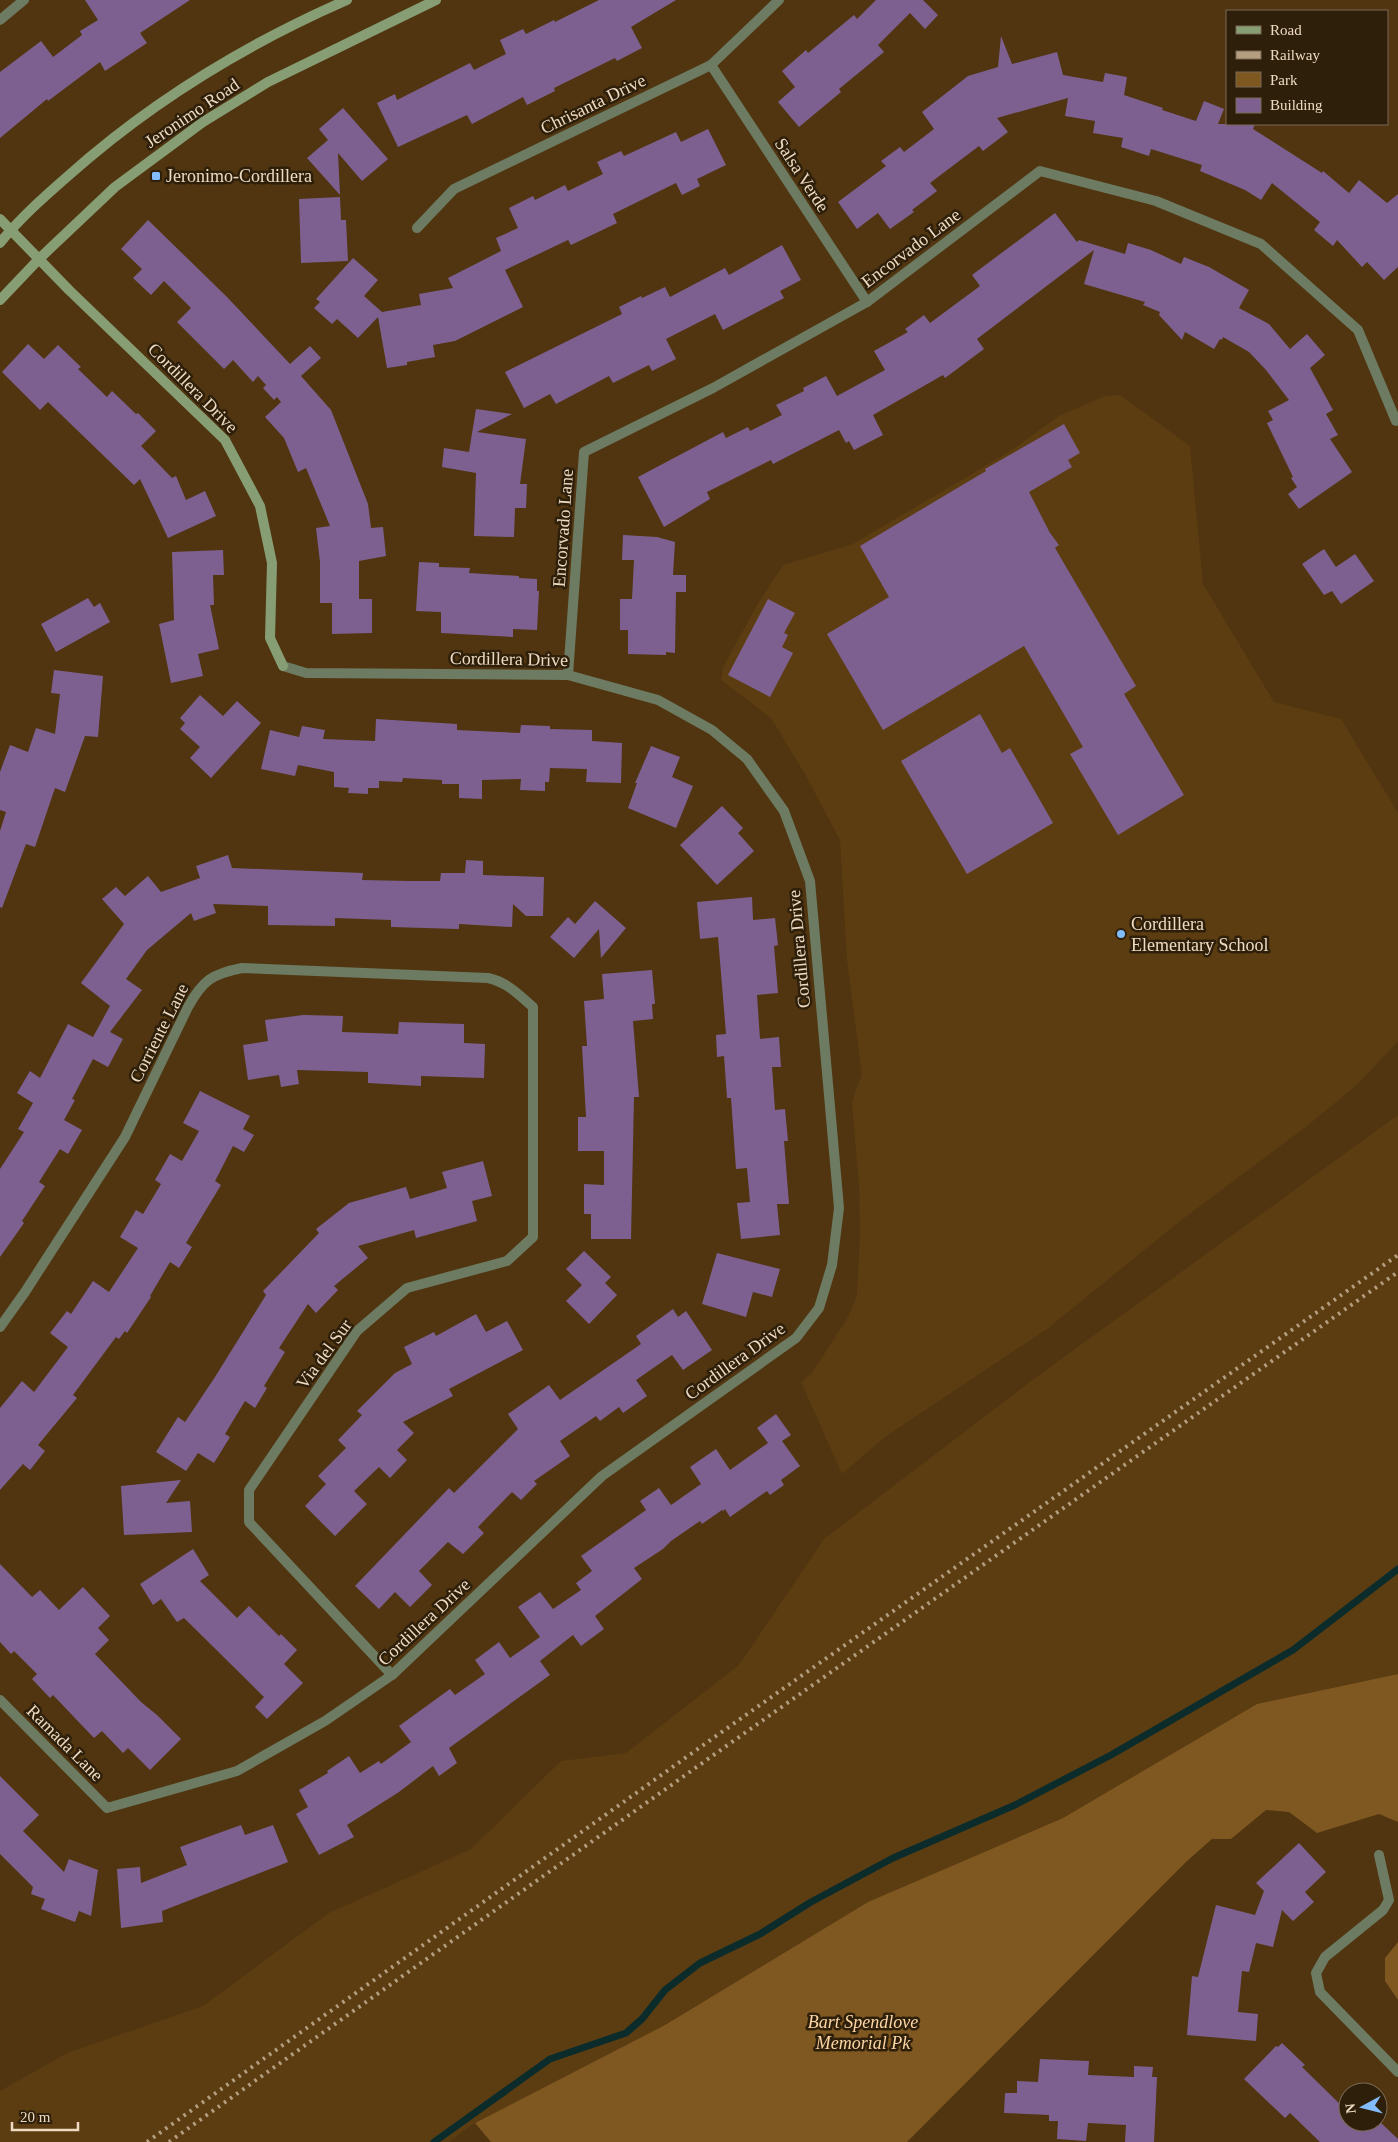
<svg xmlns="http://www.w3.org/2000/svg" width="1398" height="2142" font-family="'Times New Roman',serif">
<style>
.built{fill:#5c3d12}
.park{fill:#7f5721}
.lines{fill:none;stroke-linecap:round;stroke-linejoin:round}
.stream{stroke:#0b2c2b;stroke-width:7}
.building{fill:#7d6090}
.street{stroke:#6c7b61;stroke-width:10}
.secondary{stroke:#879e74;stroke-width:10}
.rail{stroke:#b49e80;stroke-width:4;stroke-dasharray:2.5 5;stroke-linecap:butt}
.poi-dot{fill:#83bcfb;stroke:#2e1f0b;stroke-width:2}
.labels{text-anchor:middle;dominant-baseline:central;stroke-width:5;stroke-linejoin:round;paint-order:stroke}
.street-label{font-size:18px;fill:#eedac1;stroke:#2e1f0b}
.poi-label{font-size:18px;fill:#eedac1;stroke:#2e1f0b;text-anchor:start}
.park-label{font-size:18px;font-style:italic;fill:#fcd5a5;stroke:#2e1f0b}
</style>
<rect width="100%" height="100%" fill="#503510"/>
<g class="built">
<polygon points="1120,395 1190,446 1203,584 1274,702 1341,719 1398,813 1398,1041 1358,1084 1307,1126 1180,1221 1047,1329 885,1437 842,1474 801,1382 812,1373 848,1317 857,1296 860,1234 859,1185 852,1103 857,1086 862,1076 847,960 840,840 806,776 771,718 721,680 723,667 759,602 783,565 853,544 1009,452 1059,416 1105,396"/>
<polygon points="1398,1115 1398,1674 1257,1704 1063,1818 868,1902 665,2025 475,2123 449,2142 0,2142 0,2091 67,2053 203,2006 329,1913 471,1849 561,1761 626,1753 739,1665 824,1539 1035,1378"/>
</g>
<g class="park">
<polygon points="1398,1674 1398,1822 1379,1814 1317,1833 1289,1812 1266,1810 1231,1839 1212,1839 1187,1861 907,2142 491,2142 475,2123 665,2025 868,1902 1063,1818 1257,1704"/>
<polygon points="1398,1942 1398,2000 1385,1981 1385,1958"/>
</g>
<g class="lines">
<polyline class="stream" points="434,2142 550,2059 626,2033 642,2019 665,1990 700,1963 760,1934 811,1902 893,1858 1015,1805 1111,1755 1293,1650 1398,1569"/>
</g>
<g class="building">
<polygon points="85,0 190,0 140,33 147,43 105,71 100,62 48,101 47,99 0,138 0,72 41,41 53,57 82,35 80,31 98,20"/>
<polygon points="599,0 676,0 631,27 642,48 617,61 615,58 554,88 555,91 527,105 523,97 472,124 467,115 398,147 377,103 395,94 397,100 470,63 474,70 506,54 500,40 523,29 526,34 554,20 555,22"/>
<polygon points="876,0 923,0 938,15 925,29 910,13 878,45 884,52 839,89 841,92 799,127 778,102 795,87 782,71 806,50 808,53 854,15 857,19"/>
<polygon points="1001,36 1012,64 1057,52 1063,75 1103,82 1105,73 1127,77 1124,95 1163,108 1162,110 1196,121 1204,101 1224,109 1218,124 1255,124 1253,129 1322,173 1323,171 1349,193 1359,180 1387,203 1398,194 1398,267 1384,280 1367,262 1362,267 1337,240 1333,246 1314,230 1320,222 1272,183 1261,200 1245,190 1200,171 1202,165 1151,149 1149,156 1121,147 1123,138 1093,133 1095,121 1065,116 1068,98 997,118 1008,132 983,151 979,146 930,183 937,191 912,210 914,212 890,229 878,213 857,229 838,202 886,166 881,161 900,147 904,152 934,129 922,112 968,76 998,67"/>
<polygon points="343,108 388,159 362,181 338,153 340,195 307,158 328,140 319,129"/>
<polygon points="708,129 726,165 697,179 700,186 682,195 676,183 613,214 617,223 571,245 568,240 505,270 523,307 455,341 433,345 435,357 407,362 407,365 387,368 378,317 358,338 337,319 332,324 314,308 320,302 316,299 353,258 378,280 364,296 382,312 421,305 419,294 453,288 448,278 501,251 496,238 518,228 509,208 533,196 535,200 565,185 568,191 603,174 597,162 621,151 624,156 676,132 681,142"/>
<polygon points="340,197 341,220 346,220 348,261 301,263 299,199"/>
<polygon points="1055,213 1077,242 1079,240 1125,254 1128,243 1151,250 1181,264 1184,257 1209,267 1249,290 1239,308 1269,324 1290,349 1307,334 1325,355 1310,368 1333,410 1326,414 1338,435 1330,439 1352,472 1299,509 1288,494 1297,487 1291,478 1293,477 1267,423 1273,420 1268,411 1289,400 1266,370 1249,352 1223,337 1222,340 1220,339 1214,349 1185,332 1182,340 1159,315 1160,312 1143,305 1145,302 1084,284 1094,250 977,339 984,349 945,378 943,375 873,415 883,435 854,450 849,441 846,443 839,430 773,464 771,460 707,492 710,499 664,527 638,477 723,432 726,438 748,427 750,431 782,415 776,405 804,391 803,388 826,376 837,396 885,370 874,351 908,332 905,329 924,315 930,323 980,286 972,275"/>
<polygon points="148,220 227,297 290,364 310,346 321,358 301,376 331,410 368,504 371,528 383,527 386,556 359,561 359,599 372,599 372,633 332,634 332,603 320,603 320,562 316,528 330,526 306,468 298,472 284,438 265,417 281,402 277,397 274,400 263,388 266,385 258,376 253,382 233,360 224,369 177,322 191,308 164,281 151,295 133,278 142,269 121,249"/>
<polygon points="782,245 801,280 780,291 784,298 723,330 715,314 666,339 676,359 652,371 649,365 613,383 609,376 556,404 550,394 524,408 505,372 622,314 619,307 641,296 642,298 665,287 670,297 725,268 729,275"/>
<polygon points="28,344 44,359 58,345 81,367 78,369 107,397 112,391 136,414 138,413 156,431 141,446 172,478 176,476 186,500 205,491 216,516 168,538 140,479 134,485 48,402 40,410 2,372"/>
<polygon points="476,409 512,414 477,432 526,439 520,484 527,484 526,508 515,508 514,537 474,536 476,473 442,467 444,448 469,452"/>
<polygon points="1064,424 1080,453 1068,460 1072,467 1029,492 1050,533 1059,545 1055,548 1136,686 1124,694 1184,795 1118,835 1070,754 1083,747 1024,646 883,730 827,634 889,597 860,546 986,471 985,469"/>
<polygon points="623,535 657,537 675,542 673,575 686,575 686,592 676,592 675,653 666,652 666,655 628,654 628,630 620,630 620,599 632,599 634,560 622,560"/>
<polygon points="1324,549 1336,567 1355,554 1374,581 1341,604 1332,591 1324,595 1302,564"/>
<polygon points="223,550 224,575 213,575 214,605 210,605 219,649 198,654 203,676 171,683 159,624 174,620 172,552"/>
<polygon points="419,562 439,563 439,567 470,568 469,573 519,576 519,578 537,579 537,591 539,591 537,630 513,629 513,637 441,633 441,612 416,611"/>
<polygon points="88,598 94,607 100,603 110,622 56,652 41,624"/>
<polygon points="768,599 795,613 784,633 788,635 782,647 793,653 770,697 728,675"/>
<polygon points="54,670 103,676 98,737 85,736 65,792 55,788 35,847 26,844 2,908 0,907 0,831 6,812 0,810 0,772 10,745 28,752 36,728 55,734 60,694 51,693"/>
<polygon points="200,695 223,716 237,701 261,723 211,778 190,758 200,747 180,729 185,723 180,718"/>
<polygon points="980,714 1002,753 1010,748 1053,823 967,874 901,761"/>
<polygon points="376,719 457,724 457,730 520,733 521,725 550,726 550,729 592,730 592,741 622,743 621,783 586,782 587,769 550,768 549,782 545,782 545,791 520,790 521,779 482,780 482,799 459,798 459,784 442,784 442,780 403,778 402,782 379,781 379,788 368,788 368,794 348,793 349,788 334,787 334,772 298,765 295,776 261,769 270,730 299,737 302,726 325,730 323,739 375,741"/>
<polygon points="651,746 680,757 672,777 693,786 676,828 628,808 637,783 635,783"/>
<polygon points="722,806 743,828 738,833 754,851 717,885 680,845"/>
<polygon points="228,855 232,868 363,873 362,880 408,881 440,881 441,873 465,873 466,860 483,861 483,875 544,877 543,916 526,916 513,904 512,927 459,924 459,929 391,927 391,920 335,918 335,926 268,925 268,906 213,904 216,913 194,921 191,913 147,950 126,979 142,990 110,1032 123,1039 108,1067 93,1059 72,1099 75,1100 64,1120 82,1130 68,1154 60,1149 39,1182 45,1186 22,1221 24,1223 0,1257 0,1169 24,1132 18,1129 33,1103 17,1093 30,1071 40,1078 68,1024 93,1037 110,1006 81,983 124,924 102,899 116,887 125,896 148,876 161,892 200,878 196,866"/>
<polygon points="752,897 753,920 775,918 778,945 774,946 778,993 757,995 760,1039 779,1037 781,1067 772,1067 775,1110 785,1109 788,1141 784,1141 789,1204 777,1204 780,1235 741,1239 737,1203 750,1202 747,1168 736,1169 731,1098 727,1098 724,1056 717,1057 716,1035 726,1034 718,937 700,939 697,902"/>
<polygon points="595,901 626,928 601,958 599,929 574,958 550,937 568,917 575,924"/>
<polygon points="652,970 655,1004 652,1004 653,1019 633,1021 639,1097 634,1097 631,1239 591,1239 591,1214 584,1214 584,1184 604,1185 604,1151 578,1151 578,1117 586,1117 582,1046 587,1046 584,1001 604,999 602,974"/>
<polygon points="303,1015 343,1016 342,1032 398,1034 399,1022 464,1024 464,1043 485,1044 484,1078 421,1076 421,1086 368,1083 368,1072 297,1070 299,1084 281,1087 279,1075 248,1080 243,1045 268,1041 265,1020"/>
<polygon points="200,1091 250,1116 243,1129 254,1135 244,1152 233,1146 215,1181 221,1185 186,1243 192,1247 179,1268 170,1262 150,1296 151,1297 127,1333 125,1331 119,1339 116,1337 73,1395 77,1398 38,1445 45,1451 30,1470 23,1464 0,1490 0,1408 22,1381 34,1392 68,1347 50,1333 67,1311 71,1314 93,1281 109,1292 138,1248 120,1237 136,1210 143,1214 161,1184 155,1180 170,1154 182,1161 199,1131 183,1123"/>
<polygon points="483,1161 492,1196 472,1201 477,1221 416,1238 414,1230 358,1246 368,1258 334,1286 338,1290 316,1313 308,1304 279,1348 285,1352 264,1386 267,1388 255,1408 245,1401 225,1434 230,1437 214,1463 198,1453 186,1471 156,1452 178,1417 185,1422 215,1377 266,1295 263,1291 319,1233 316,1229 349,1203 406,1187 410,1199 447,1188 442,1172"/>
<polygon points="584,1251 611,1277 605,1283 617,1295 589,1324 566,1301 582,1285 566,1269"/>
<polygon points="717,1253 780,1269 772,1297 753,1292 746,1317 702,1304"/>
<polygon points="673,1309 678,1317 686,1311 712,1350 683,1370 672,1355 636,1380 647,1396 623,1413 619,1407 600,1421 596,1416 560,1441 570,1456 534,1481 537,1484 521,1500 512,1492 478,1527 484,1533 463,1554 448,1542 419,1571 432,1585 410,1607 395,1592 379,1609 355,1586 449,1488 454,1493 518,1429 508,1414 549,1385 560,1400 641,1344 636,1336"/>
<polygon points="476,1314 486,1332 507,1321 523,1350 449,1389 453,1396 403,1422 414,1433 397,1450 407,1460 390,1478 379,1467 354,1491 367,1504 335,1536 305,1506 326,1484 318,1476 346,1448 338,1440 362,1415 357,1411 395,1373 412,1364 404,1347 434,1332 436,1336"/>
<polygon points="776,1414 791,1435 782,1441 800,1466 781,1480 784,1485 770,1495 767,1491 730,1517 725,1509 723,1511 722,1510 702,1524 700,1521 671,1541 663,1549 634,1568 642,1579 595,1616 604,1629 581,1646 573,1635 540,1661 550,1675 449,1748 457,1763 439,1776 433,1766 399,1792 347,1825 354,1837 319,1855 296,1814 308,1807 299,1790 328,1773 327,1771 349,1756 360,1773 379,1761 381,1764 411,1742 399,1726 450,1689 455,1695 485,1674 475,1660 499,1642 510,1658 540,1637 518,1607 540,1592 553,1609 581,1590 576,1583 592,1571 581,1556 646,1510 640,1501 659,1488 671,1505 701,1484 690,1467 716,1449 730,1470 768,1443 757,1428"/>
<polygon points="181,1480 166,1503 190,1501 192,1532 124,1535 121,1486"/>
<polygon points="193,1549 209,1575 200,1581 237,1618 249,1606 279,1636 281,1634 297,1650 284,1664 303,1683 267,1719 255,1707 264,1697 184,1618 177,1622 161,1599 153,1605 140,1584"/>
<polygon points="0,1564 32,1597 40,1590 59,1610 83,1587 110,1616 98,1628 109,1640 95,1654 141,1702 157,1715 181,1739 150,1770 128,1748 123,1753 102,1731 94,1738 53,1695 50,1698 32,1679 37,1674 14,1651 11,1654 0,1642"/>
<polygon points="0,1776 39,1815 23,1831 64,1872 69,1859 98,1870 91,1916 79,1911 75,1922 41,1909 45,1899 31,1894 33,1887 0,1854"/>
<polygon points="241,1825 245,1835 273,1825 288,1862 162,1911 163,1922 121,1928 117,1869 140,1867 141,1883 187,1865 180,1847"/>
<polygon points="1299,1843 1326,1872 1305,1892 1314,1902 1293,1921 1282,1910 1273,1947 1256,1943 1249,1972 1242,1971 1238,2012 1258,2014 1256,2041 1187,2035 1192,1976 1198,1977 1216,1905 1255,1915 1264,1891 1256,1883"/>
<polygon points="1282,2043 1305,2065 1302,2067 1348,2112 1348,2122 1380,2122 1398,2139 1398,2142 1320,2142 1290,2113 1285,2118 1244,2079 1276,2046 1278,2047"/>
<polygon points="1040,2059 1089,2061 1088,2075 1134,2077 1134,2066 1153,2067 1152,2077 1157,2077 1154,2142 1125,2142 1126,2125 1088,2123 1086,2141 1057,2139 1058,2121 1049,2121 1049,2115 1004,2113 1005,2093 1017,2093 1017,2081 1038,2082"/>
</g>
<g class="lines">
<g class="street">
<polyline points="0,20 24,0"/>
<polyline points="711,65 867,302"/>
<polyline points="417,228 454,189 711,65 779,0"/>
<polyline points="568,675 584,452 713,388 867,302 1040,171 1156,201 1261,244 1358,330 1396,421"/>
<path d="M0 1327 25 1292 125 1137 188 1007C203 980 212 974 242 968L488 978C507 982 519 995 533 1007V1237L507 1261 407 1288 357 1331 249 1490V1522L392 1675"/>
<polyline points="0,1700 107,1808 237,1771 325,1721 392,1675 602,1476 796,1338 819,1308 832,1265 839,1208 810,881 784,811 747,759 712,730 658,700 568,675 306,673 283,666"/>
<polyline points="1379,1855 1389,1900 1383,1910 1325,1957 1316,1973 1320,1992 1398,2072"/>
</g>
<g class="secondary">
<polyline points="0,219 69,290 225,440 260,506 272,563 270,638 283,666"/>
<path d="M0 243C20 218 44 197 68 176 152 101 244 45 347 0"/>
<polyline points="0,300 39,259 115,187 203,122 268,82 436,0"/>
</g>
<g class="rail">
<polyline points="147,2142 709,1741 1398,1255"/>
<polyline points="169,2142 715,1754 1398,1272"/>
</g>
</g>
<g class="poi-dot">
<rect x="151" y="171" width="10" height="10" rx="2.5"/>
<circle cx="1121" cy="934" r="5"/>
</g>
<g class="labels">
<g class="street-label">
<text transform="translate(593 104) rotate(-26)">Chrisanta Drive</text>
<text transform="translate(192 113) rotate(-34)">Jeronimo Road</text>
<text transform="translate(802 175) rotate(57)">Salsa Verde</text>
<text transform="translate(911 248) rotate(-37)">Encorvado Lane</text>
<text transform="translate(193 388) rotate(45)">Cordillera Drive</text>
<text transform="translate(563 528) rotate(-86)">Encorvado Lane</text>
<text transform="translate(509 659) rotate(1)">Cordillera Drive</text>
<text transform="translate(799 949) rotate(-95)">Cordillera Drive</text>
<text transform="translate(159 1033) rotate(-63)">Corriente Lane</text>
<text transform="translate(324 1354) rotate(-54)">Via del Sur</text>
<text transform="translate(735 1361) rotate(-36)">Cordillera Drive</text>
<text transform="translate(424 1622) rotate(-43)">Cordillera Drive</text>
<text transform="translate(65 1743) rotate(45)">Ramada Lane</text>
</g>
<g class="poi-label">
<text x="166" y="176">Jeronimo-Cordillera</text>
<text x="1131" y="924">Cordillera<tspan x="1131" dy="21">Elementary School</tspan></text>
</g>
<g class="park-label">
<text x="863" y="2022">Bart Spendlove<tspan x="863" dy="21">Memorial Pk</tspan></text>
</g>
</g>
<rect x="1226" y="10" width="162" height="115" fill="#2e1f0b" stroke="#7b6a54"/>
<rect x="1236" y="26" width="25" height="8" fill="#879e74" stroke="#7b6a54"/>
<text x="1270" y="35" font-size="15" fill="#eedac1">Road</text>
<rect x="1236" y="51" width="25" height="8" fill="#b49e80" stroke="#7b6a54"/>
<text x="1270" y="60" font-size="15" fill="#eedac1">Railway</text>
<rect x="1236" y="72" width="25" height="15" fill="#7f5721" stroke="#7b6a54"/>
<text x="1270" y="85" font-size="15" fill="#eedac1">Park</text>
<rect x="1236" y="98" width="25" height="15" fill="#7d6090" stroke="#7b6a54"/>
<text x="1270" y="110" font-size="15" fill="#eedac1">Building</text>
<g transform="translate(1363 2107) rotate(263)"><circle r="24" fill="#2e1f0b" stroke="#7b6a54"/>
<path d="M0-4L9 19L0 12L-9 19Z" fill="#83bcfb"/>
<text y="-8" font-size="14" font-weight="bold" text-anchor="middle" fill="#eedac1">N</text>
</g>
<path d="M12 2122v8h66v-8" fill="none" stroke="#eedac1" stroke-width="2.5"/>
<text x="20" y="2122" font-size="15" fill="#eedac1" stroke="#2e1f0b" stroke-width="4" paint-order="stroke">20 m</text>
</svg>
